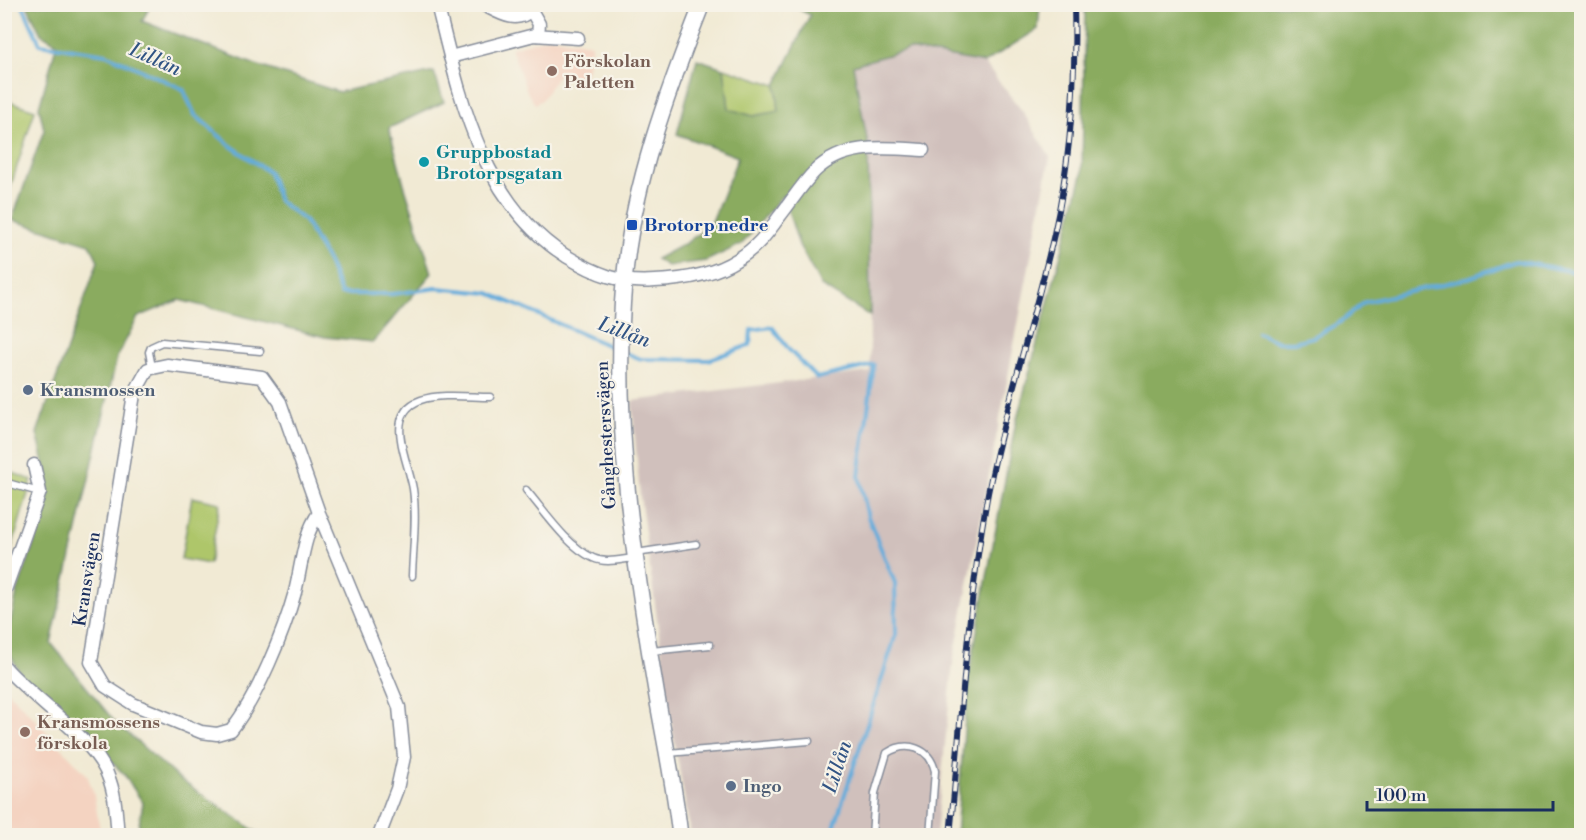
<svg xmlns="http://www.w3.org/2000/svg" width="1586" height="840" font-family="'Libre Bodoni',serif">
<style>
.built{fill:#f4d3c1}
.industrial{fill:#d0c0bc}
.green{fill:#aec66b;stroke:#647a64;stroke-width:1.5}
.forest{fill:#8aab5f;stroke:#526d5e;stroke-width:1.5}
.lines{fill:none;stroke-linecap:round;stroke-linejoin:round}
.stream{stroke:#63acdb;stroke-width:4}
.service-casing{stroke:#868c99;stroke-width:9}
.minor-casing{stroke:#868c99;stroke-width:15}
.tertiary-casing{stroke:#868c99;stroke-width:18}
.service{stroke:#fff;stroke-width:6}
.minor{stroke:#fff;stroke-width:12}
.tertiary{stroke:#fff;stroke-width:15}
.rail-casing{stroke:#1b2f5e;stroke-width:6}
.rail{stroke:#f7f3e8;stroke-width:4;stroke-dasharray:11;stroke-linecap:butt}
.education-dot{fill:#8d6e63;stroke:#f7f3e8;stroke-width:2}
.culture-dot{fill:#0f9aa8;stroke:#f7f3e8;stroke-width:2}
.transit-dot{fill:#1a4fb4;stroke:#f7f3e8;stroke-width:2}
.service-dot{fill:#5c6f8a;stroke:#f7f3e8;stroke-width:2}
.labels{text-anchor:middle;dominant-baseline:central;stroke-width:4.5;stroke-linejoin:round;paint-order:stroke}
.education-label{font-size:18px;font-weight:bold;fill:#785e54;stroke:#f7f3e8;text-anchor:start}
.culture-label{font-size:18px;font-weight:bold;fill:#0d838f;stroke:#f7f3e8;text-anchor:start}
.transit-label{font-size:18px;font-weight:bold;fill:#164399;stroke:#f7f3e8;text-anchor:start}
.service-label{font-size:18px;font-weight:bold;fill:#4e5e75;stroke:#f7f3e8;text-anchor:start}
.street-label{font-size:18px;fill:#1b2f5e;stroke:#f7f3e8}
.water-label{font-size:20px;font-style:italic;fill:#315484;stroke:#f7f3e8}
</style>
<rect width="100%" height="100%" fill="#f7f3e8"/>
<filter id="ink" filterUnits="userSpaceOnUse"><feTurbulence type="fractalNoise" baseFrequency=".0167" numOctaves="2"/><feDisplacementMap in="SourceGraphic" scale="12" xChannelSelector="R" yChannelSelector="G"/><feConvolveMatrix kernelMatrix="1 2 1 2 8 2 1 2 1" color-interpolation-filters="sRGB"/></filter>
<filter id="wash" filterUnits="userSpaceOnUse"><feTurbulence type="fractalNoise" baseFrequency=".008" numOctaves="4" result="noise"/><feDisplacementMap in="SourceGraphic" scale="24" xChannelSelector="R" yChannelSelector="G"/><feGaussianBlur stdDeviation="1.35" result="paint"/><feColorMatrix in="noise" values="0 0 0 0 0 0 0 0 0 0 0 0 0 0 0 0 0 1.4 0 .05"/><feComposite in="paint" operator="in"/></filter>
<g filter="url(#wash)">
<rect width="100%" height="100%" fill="#f1ead4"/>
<g class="built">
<polygon points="550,37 592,44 588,67 582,77 575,80 558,75 542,100 535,104 528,94 511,48"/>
<polygon points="5,688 87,775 93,791 101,835 5,836"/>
</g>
<polygon class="industrial" points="909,49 984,63 1023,112 1050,157 953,663 936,835 691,835 673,733 640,496 632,401 870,372 868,144 853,65"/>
<g class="green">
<polygon points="724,68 776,85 779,112 753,116 729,109"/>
<polygon points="5,100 35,110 5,204 4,100"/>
<polygon points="5,470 32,480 5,570"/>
<polygon points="192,497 220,503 209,564 181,559"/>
</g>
<g class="forest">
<polygon points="27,5 151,5 142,21 256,65 339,92 434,72 444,102 389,128 404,184 432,273 373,342 325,337 179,300 138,317 117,357 51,643 114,721 178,778 261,835 137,835 143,803 124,774 21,675 10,654 8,632 17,593 48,502 46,471 37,433 98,261 90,244 12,220 44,130 39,107 57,43 41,34"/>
<polygon points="791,5 1040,5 1038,29 984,63 909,49 853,65 868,144 870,316 821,286 799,245 783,195 742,244 706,261 667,266 656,259 686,243 711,224 738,157 677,134 697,59 724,68 729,109 753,116 779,111 776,85 810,15"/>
<polygon points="1085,5 1581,5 1581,835 956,835 968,679 1015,426 1082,175"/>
</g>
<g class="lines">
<g class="stream">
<polyline points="22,4 40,44 106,54 183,89 195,115 231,146 269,172 279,201 305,221 328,262 341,294 392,294 437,288 489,293 616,349"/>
<polyline points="1258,333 1278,342 1294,342 1313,337 1339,323 1365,302 1465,279 1516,261 1576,272 1582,276"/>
<polyline points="626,353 641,359 708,360 750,345 751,330 772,327 790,351 817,378 874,365 859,476 868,517 895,583 896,634 834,828 835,836"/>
</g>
</g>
</g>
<g filter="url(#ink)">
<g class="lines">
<defs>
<g id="service">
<polyline points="152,367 149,352 151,347 162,342 260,351"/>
<polyline points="4,482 39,492"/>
<path d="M526 490C545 512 566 545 593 558 606 564 622 559 636 558"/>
<polyline points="636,553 696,544"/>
<path d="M412 576C413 547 417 517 413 489 410 472 403 456 401 440 392 385 454 397 490 397"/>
<polyline points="651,651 710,645"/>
<polyline points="668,753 809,741"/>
<polyline points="4,834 7,836"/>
<path d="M872 836 875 793 887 753C907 740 930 748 935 771L930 836"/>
</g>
<g id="minor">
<path d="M437 4C460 96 480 201 566 256 596 274 620 284 655 281 683 280 715 274 738 259 756 248 767 234 779 217 791 202 802 184 815 171 845 142 886 148 923 150"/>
<path d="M482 4C498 12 516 25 531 10"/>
<polyline points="534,4 531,10 539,24 538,35"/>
<polyline points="450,57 534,35 578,38"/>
<path d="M319 513C303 535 302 565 295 592 284 632 257 698 231 730L217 734 201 732 133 704 105 686 91 662 134 394 148 369 167 365 262 377 280 402 319 513 399 707 404 757 397 789 379 836"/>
<polyline points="4,593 40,492 34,465"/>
<path d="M4 666C31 698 95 739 108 776 116 795 116 816 118 836"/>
</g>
<path id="tertiary" d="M680 836C675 789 665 743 657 697 634 561 612 421 624 283 632 187 667 93 702 4"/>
</defs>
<use href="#service" class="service-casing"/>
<use href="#minor" class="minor-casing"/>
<use href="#tertiary" class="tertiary-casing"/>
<use href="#service" class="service"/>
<use href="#minor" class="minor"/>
<use href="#tertiary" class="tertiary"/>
<defs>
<path id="rail" d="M950 836C961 722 967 606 988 493 1005 406 1034 321 1054 234 1071 159 1076 81 1074 4"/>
</defs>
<use href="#rail" class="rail-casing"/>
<use href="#rail" class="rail"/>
</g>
</g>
<g class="education-dot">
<circle cx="552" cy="71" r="6"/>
<circle cx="25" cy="732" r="6"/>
</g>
<circle class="culture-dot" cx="424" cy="162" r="6"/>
<rect class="transit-dot" x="626" y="219" width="12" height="12" rx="3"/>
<g class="service-dot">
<circle cx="28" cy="390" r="6"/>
<circle cx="731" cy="786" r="6"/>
</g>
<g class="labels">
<g class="education-label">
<text x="564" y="61">Förskolan<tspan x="564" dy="21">Paletten</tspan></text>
<text x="37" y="722">Kransmossens<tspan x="37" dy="21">förskola</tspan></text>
</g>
<g class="culture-label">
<text x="436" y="152">Gruppbostad<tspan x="436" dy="21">Brotorpsgatan</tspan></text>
</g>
<g class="transit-label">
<text x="644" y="225">Brotorp nedre</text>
</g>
<g class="service-label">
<text x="40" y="390">Kransmossen</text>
<text x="743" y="786">Ingo</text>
</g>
<g class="street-label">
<text transform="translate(606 435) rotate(-93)">Gånghestersvägen</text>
<text transform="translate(87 579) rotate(-81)">Kransvägen</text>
</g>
<g class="water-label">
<text transform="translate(155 60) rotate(24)">Lillån</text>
<text transform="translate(624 333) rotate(20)">Lillån</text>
<text transform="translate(838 767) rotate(-72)">Lillån</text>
</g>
</g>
<rect width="1586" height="840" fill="none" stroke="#f7f3e8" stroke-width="24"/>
<path d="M1367 801v9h186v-9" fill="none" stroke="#1b2f5e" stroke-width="3"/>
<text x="1376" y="801" font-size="18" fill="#1b2f5e" stroke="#f7f3e8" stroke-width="4.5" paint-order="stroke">100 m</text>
</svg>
